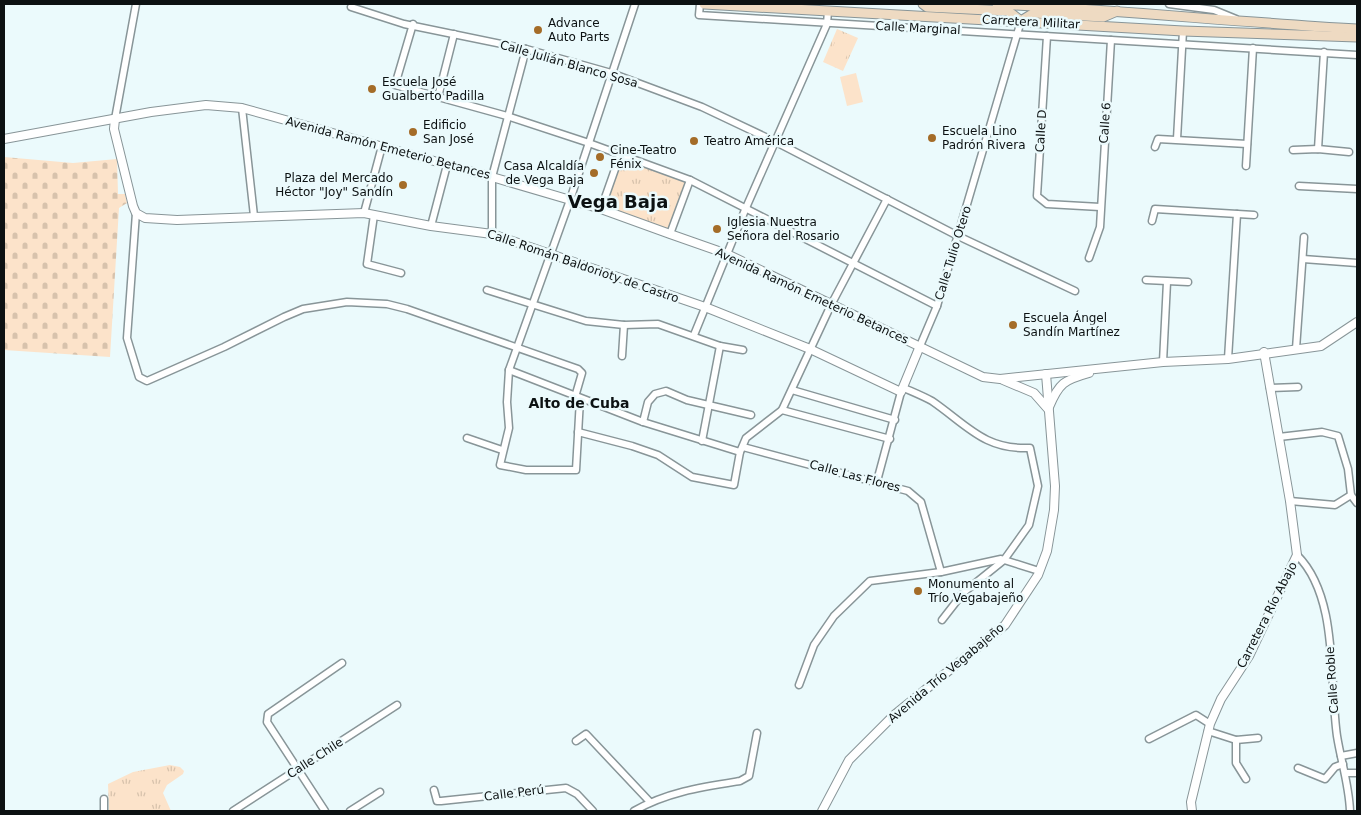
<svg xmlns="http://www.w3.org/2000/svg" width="1361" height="815" font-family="'DejaVu Sans',sans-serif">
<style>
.grass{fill:url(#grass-tufts)}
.cemetery{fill:url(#cemetery-stones)}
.pitch{fill:#fce3ca}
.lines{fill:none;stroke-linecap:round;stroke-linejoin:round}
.minor-casing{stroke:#889598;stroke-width:9}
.tertiary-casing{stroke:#889598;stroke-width:10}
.secondary-casing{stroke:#889598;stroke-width:11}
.minor{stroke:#fff;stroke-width:6}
.tertiary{stroke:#fff;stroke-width:8}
.secondary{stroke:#eedac2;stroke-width:9}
.poi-dot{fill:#a46c28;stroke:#ebfafc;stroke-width:2}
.labels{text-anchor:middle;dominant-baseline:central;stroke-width:5;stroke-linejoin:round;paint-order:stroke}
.street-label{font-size:12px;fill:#0c1112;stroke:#ebfafc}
.poi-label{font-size:12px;fill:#0c1112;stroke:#ebfafc;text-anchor:start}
.neighbourhood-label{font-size:14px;font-weight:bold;fill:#0c1112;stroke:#ebfafc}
.district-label{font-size:18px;font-weight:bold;fill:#0c1112;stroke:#ebfafc}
</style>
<defs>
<pattern id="grass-tufts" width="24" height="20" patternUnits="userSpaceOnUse" patternTransform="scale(1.25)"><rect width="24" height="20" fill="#fce3ca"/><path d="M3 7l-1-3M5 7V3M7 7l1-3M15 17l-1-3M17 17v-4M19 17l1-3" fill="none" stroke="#d7c2ac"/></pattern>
<pattern id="cemetery-stones" width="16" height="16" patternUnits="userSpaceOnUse" patternTransform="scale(1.25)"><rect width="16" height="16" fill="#fce3ca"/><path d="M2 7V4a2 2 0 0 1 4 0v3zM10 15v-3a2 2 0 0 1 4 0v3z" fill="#d7c2ac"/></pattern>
</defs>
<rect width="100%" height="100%" fill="#ebfafc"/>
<g class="grass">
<polygon points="837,29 858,38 843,71 823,62"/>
<polygon points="621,159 687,183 669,232 603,208"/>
<polygon points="170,765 180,767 184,771 183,774 167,785 163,793 171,811 109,811 108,784 133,772"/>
</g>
<polygon class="cemetery" points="4,157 73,163 117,159 118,194 125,194 127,203 119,208 110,357 4,350"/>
<g class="pitch">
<polygon points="839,33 854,40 842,66 827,60"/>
<polygon points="856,73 863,102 847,106 840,77"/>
<polygon points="144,801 145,811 116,811 116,803"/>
</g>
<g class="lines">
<defs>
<g id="minor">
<polyline points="700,4 699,15 1357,55"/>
<polyline points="1169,4 1214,10 1236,19"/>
<polyline points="351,7 404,24 526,49 611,73 702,107 776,142 958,236 1075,291"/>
<polyline points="413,24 395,85 507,116 586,142 690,180 937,306"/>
<polyline points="1047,36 1037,196 1047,204 1100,207"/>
<polyline points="438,97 454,34"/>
<polyline points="242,108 254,216"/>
<polyline points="115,119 136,4"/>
<polyline points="1177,139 1183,31"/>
<polyline points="1155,147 1158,139 1247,144"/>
<polyline points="1318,149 1324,52"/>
<polyline points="1293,150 1318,149 1349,152"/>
<polyline points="1246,166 1253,48"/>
<polyline points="1299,186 1357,189"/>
<polyline points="601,209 620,155"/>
<polyline points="136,213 127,338 139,377 147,381 224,347 284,317 303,309 347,302 387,304 407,309 578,369 582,373 575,397"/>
<polyline points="364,213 382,146"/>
<polyline points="374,215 367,264 401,273"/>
<polyline points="1152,221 1155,209 1254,215"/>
<polyline points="431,226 447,165"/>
<polyline points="492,234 492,177 526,49"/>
<polyline points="670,234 690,180"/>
<polyline points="1089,258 1100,227 1111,40"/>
<polyline points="1303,259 1357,263"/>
<polyline points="1146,280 1188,282"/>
<polyline points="487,290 586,321 624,325 658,324 720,346 743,350"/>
<polyline points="694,335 745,210 827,24 828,11"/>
<polyline points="920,346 937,306 1021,21"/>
<polyline points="1296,349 1304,237"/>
<polyline points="622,356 624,325"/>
<polyline points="1228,359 1237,214"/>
<polyline points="1163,362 1167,282"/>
<polyline points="509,370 643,422 740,452"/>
<path d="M904 388C913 392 923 396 932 401 967 425 984 450 1030 448L1038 486 1029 525 1004 560 963 593 942 620"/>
<polyline points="1270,388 1298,387"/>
<polyline points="792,390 895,420"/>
<polyline points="580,399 576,470 526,470 500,465 509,428 507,402 509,370 570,200 635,4"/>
<polyline points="782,410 890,439"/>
<polyline points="643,422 648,402 655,394 666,391 687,400 751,415"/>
<polyline points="578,432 632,446 658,455 692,477 734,485 740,452 746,438 782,410 831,305 887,199"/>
<polyline points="1279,437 1322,432 1338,436 1348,469 1351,495 1357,503"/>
<polyline points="467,438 502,450"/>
<polyline points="702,441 720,346"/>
<polyline points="743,447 908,491 921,502 941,572"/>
<polyline points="877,481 901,392"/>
<polyline points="1290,501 1335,505 1351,495"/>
<path d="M1297 555C1339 597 1329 680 1337 736 1341 761 1349 785 1350 811"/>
<polyline points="799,685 814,645 834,616 870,581 941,572 1001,559 1039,571"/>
<polyline points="1208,731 1236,740 1258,738"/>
<polyline points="1149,739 1196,715 1210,724"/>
<polyline points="1236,740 1236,763 1246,779"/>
<polyline points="576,741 586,734 650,802"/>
<polyline points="1341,756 1357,753"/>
<polyline points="1298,768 1325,779 1335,767 1343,764"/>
<polyline points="1346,773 1357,773"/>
<polyline points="434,790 437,801 441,801 566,788 577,794 593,811"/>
<polyline points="104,799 104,811"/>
<polyline points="233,811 397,705"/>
<polyline points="325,811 267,722 268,714 342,663"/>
<polyline points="350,811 380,792"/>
<path d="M634 811C667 792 702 787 740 781L749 776 757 733"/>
</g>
<g id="tertiary">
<polyline points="115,119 114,129 133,206 136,213 145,218 177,220 364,213 431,226 492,234 705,307 810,349 901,392 920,346"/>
<polyline points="4,139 151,112 206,105 242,108 492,177 601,209 670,234 727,254 983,377 1000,379 1163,362 1228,359 1321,346 1357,322"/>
<polyline points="1003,380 1034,393 1048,409"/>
<path d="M1049 407C1059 383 1064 380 1089 373"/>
<polyline points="822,811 849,760 893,716 1005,625 1038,575 1047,551 1054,510 1055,486 1046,374"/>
<polyline points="1192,811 1191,802 1210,724 1221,699 1249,656 1297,555 1290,501 1264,352"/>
</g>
<g id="secondary">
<polyline points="704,4 1183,31 1357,37"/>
<polyline points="923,4 927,7 1008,11 1021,21"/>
<path d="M997 4C1117 10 1237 22 1357 29"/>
<polyline points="1021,21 1034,13 1103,17 1117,11"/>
</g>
</defs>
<use href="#minor" class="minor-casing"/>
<use href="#tertiary" class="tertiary-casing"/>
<use href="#secondary" class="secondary-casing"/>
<use href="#minor" class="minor"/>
<use href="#tertiary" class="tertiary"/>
<use href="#secondary" class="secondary"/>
</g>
<g class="poi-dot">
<circle cx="538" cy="30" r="5"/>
<circle cx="372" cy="89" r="5"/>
<circle cx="413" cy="132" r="5"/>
<circle cx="932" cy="138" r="5"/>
<circle cx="694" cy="141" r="5"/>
<circle cx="600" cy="157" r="5"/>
<circle cx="594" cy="173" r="5"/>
<circle cx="403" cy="185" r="5"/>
<circle cx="717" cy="229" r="5"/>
<circle cx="1013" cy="325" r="5"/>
<circle cx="918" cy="591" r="5"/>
</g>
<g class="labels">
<g class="street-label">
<text transform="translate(1031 22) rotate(3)">Carretera Militar</text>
<text transform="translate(918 28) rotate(3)">Calle Marginal</text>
<text transform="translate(569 64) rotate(16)">Calle Julián Blanco Sosa</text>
<text transform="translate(1105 123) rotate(-86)">Calle 6</text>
<text transform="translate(1041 131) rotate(-87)">Calle D</text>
<text transform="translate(388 148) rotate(15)">Avenida Ramón Emeterio Betances</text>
<text transform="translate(953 253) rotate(-73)">Calle Tulio Otero</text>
<text transform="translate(583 266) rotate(19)">Calle Román Baldorioty de Castro</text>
<text transform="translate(812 296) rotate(25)">Avenida Ramón Emeterio Betances</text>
<text transform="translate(855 476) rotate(15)">Calle Las Flores</text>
<text transform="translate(1267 615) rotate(-63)">Carretera Río Abajo</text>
<text transform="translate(946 673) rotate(-40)">Avenida Trío Vegabajeño</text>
<text transform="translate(1332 680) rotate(-94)">Calle Roble</text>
<text transform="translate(315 758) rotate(-33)">Calle Chile</text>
<text transform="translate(514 793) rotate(-7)">Calle Perú</text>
</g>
<g class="poi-label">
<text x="548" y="23">Advance<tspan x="548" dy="14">Auto Parts</tspan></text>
<text x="382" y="82">Escuela José<tspan x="382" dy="14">Gualberto Padilla</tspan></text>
<text x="423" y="125">Edificio<tspan x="423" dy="14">San José</tspan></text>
<text x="942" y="131">Escuela Lino<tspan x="942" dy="14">Padrón Rivera</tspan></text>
<text x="704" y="141">Teatro América</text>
<text x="610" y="150">Cine-Teatro<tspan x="610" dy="14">Fénix</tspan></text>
<text x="584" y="166" text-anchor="end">Casa Alcaldía<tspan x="584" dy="14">de Vega Baja</tspan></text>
<text x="393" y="178" text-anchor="end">Plaza del Mercado<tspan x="393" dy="14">Héctor "Joy" Sandín</tspan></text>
<text x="727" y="222">Iglesia Nuestra<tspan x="727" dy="14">Señora del Rosario</tspan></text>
<text x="1023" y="318">Escuela Ángel<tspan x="1023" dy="14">Sandín Martínez</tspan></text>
<text x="928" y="584">Monumento al<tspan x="928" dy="14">Trío Vegabajeño</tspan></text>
</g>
<g class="neighbourhood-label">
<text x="579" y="403">Alto de Cuba</text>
</g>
<g class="district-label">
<text x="618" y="201">Vega Baja</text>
</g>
</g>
<rect width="1361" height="815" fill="none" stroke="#0c1112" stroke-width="10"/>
</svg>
